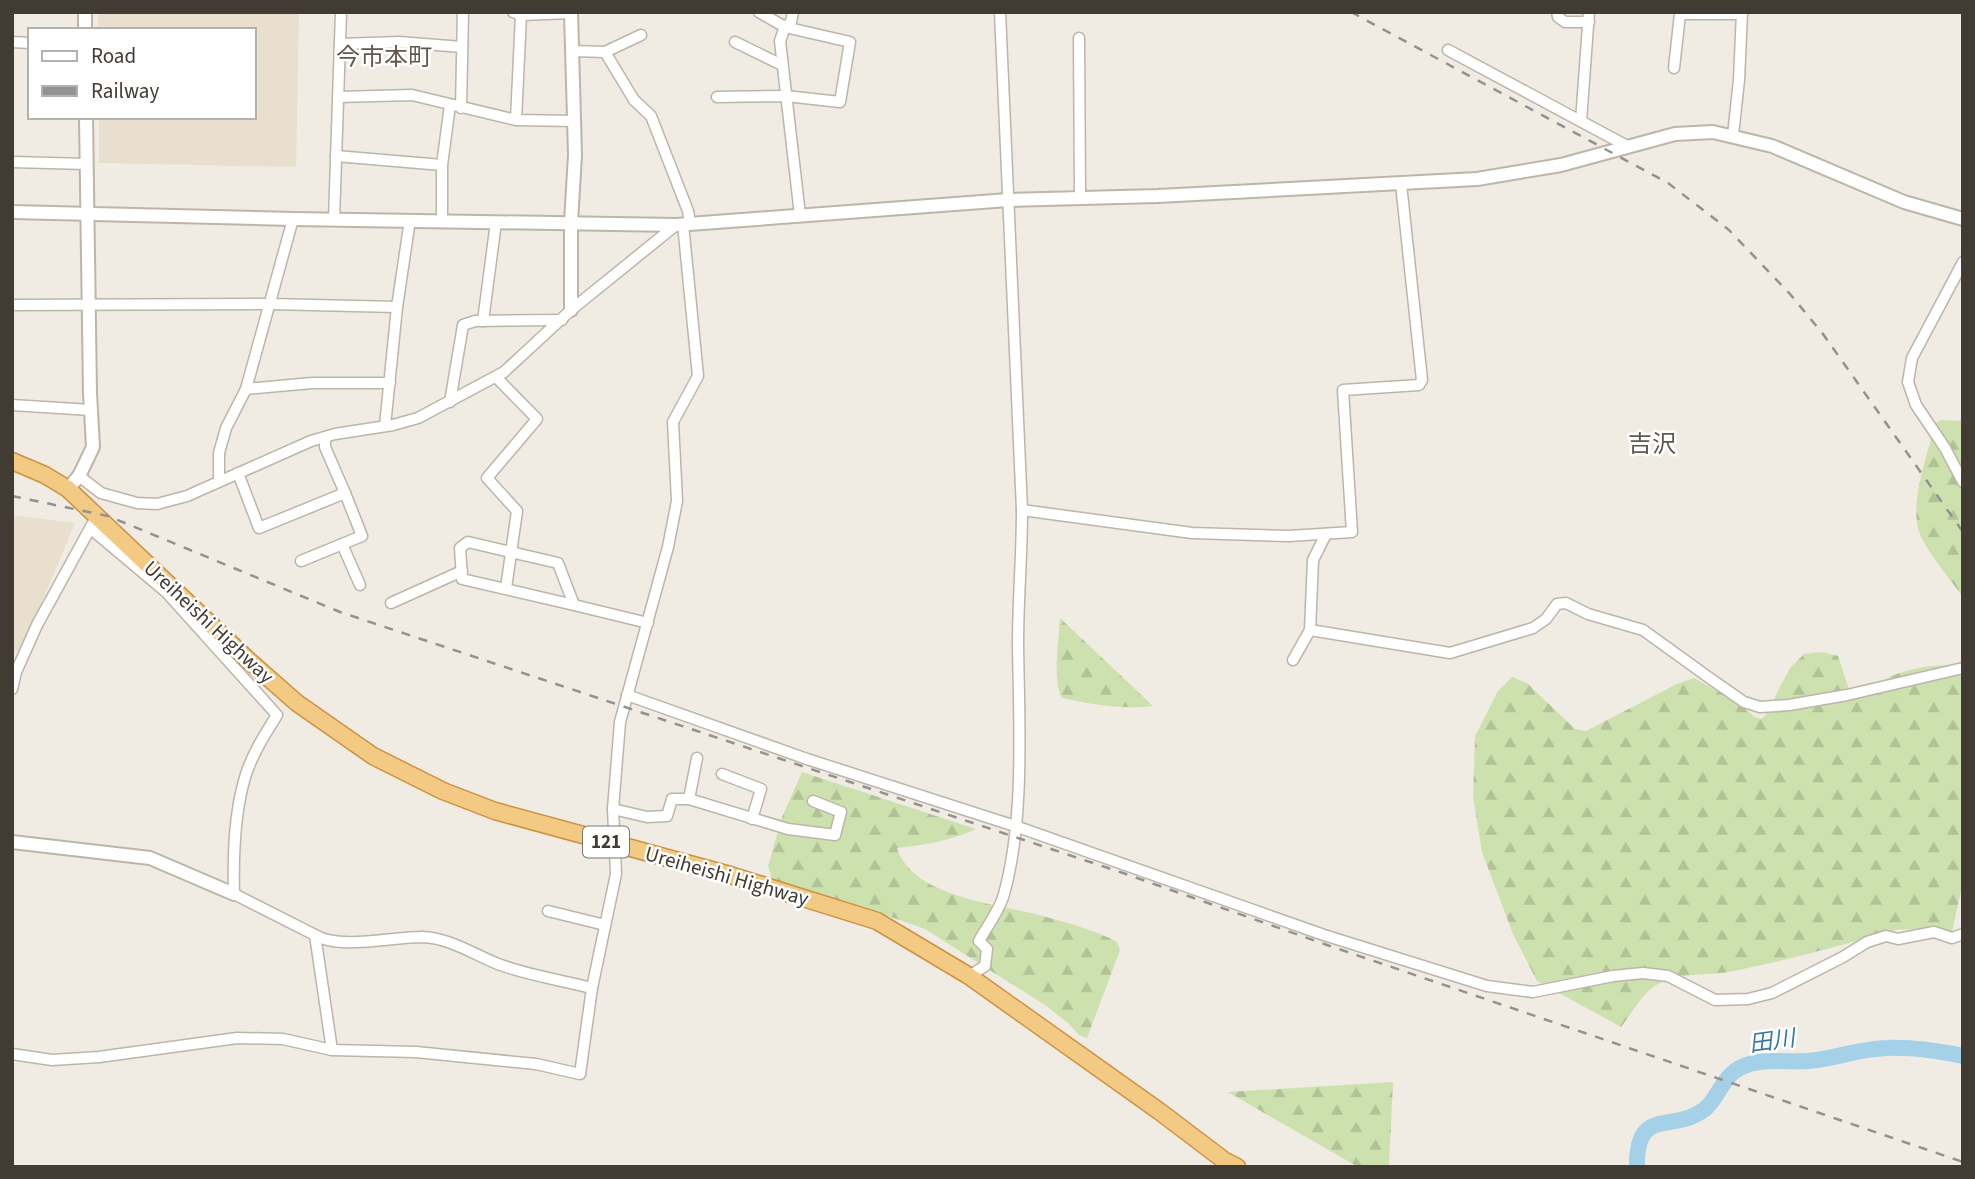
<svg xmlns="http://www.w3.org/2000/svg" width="1975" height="1179" font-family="'Source Sans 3','Noto Sans JP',sans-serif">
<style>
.education{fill:#e8dfce}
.forest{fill:url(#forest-firs)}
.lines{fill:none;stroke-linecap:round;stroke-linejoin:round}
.river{stroke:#a4d0e8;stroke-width:16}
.minor-casing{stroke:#bdb5aa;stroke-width:13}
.tertiary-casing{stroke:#bdb5aa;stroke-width:16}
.trunk-casing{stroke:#cd9240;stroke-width:19}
.minor{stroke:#fff;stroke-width:10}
.tertiary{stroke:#fff;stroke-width:12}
.trunk{stroke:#f2ca84;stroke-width:16}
.rail{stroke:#929292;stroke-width:2.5;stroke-dasharray:9 9;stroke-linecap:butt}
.labels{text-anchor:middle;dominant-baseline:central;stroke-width:5;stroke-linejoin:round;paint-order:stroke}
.shield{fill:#fff;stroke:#7a7671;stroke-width:2}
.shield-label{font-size:19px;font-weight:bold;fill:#413b34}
.street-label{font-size:21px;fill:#413b34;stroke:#fff}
.water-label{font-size:23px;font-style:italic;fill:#397aa1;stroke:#fff}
.quarter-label{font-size:24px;fill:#63584c;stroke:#fff}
</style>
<defs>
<pattern id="forest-firs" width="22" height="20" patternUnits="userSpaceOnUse" patternTransform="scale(1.75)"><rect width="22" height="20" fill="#cde1af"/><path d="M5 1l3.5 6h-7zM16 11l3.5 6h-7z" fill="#b1c297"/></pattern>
</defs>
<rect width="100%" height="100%" fill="#f0ebe3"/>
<g class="education">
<polygon points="98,12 299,12 296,167 99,163 99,117 254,117 254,30 98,30"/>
<polygon points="12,515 75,523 33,623 26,652 12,651"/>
</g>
<g class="forest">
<path d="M1941 420 1963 421V597C1951 580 1927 552 1920 534 1908 507 1928 451 1936 423Z"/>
<path d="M1060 618 1153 706C1124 710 1091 704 1062 698 1052 680 1059 639 1060 618Z"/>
<path d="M1822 652 1838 656 1851 696 1855 697C1893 672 1916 663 1963 666V882L1952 932 1947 938 1912 929 1896 930C1842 945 1789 960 1734 971 1711 976 1681 972 1660 983 1644 990 1632 1013 1621 1027L1537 981 1513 934 1482 852 1473 797 1475 736 1498 691 1512 677 1527 683 1575 729 1586 731 1677 684 1694 678 1732 699 1755 717 1761 719 1765 716 1790 668 1804 654Z"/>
<path d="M802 772 976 829C950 841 925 845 897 848 912 895 989 903 1031 913 1055 919 1096 930 1117 942L1120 950 1087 1038 1079 1035 1068 1023 1045 1005 925 929 857 905 804 897 775 889 768 866 782 817Z"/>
<polygon points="1393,1082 1389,1167 1358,1167 1228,1092"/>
</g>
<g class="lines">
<path class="river" d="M1637 1167C1636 1105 1673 1134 1705 1109 1717 1099 1722 1080 1735 1071 1755 1056 1785 1063 1808 1061 1835 1059 1861 1048 1888 1048 1913 1047 1938 1051 1963 1056"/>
<defs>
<g id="minor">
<polyline points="513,12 521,15 571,13"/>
<polyline points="793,12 791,22 785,27 780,41 800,215"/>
<polyline points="1557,12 1558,17 1565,22 1589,22"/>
<polyline points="1079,38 1080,197"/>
<polyline points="12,42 30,43"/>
<polyline points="735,42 782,65"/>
<polyline points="340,44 399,42 462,47"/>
<polyline points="1448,50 1627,146"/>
<polyline points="573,51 605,52 641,35"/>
<polyline points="605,52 634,100 651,116 688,211 690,223"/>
<polyline points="1674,68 1680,14 1742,14"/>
<polyline points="338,97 412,95 516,120 575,121"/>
<polyline points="717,97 786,96 840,102 850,42 785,27 759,12"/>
<polyline points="461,108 463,12"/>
<polyline points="516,120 521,15"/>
<polyline points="1581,121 1589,12"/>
<polyline points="1733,135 1739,80 1742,12"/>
<polyline points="336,156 442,165"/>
<polyline points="12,162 87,164"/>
<polyline points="334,219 341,12"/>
<polyline points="442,220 442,165 450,105"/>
<polyline points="1963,262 1912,358 1908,382 1916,405 1945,448 1963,482"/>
<polyline points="12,305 270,304 397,307"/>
<polyline points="483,321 496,222"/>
<polyline points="496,377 537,419 487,478 517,511 506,588"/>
<polyline points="246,389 312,383 390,383"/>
<polyline points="450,402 463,325 475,321 562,320"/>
<polyline points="12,405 91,410"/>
<polyline points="385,426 397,307 410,220"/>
<polyline points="238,473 259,528 345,493 325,447 325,437"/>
<polyline points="79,476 101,493 137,503 157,504 187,496 311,441 335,434 393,425 418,418 504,372 571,310 676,225"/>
<polyline points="219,481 219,453 226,428 246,389 293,219"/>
<polyline points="1022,510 1192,533 1289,536 1352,532 1343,390 1419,385 1422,380 1401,184"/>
<path d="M91 529 166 592 277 715C265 734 253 753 246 774 234 812 233 855 234 894L315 935 332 1050"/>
<polygon points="468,542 558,563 574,605 462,579 460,548"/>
<polyline points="342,544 360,585"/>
<polyline points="301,561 362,536 345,493"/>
<polyline points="391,603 462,571"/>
<polyline points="574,605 648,623"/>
<polyline points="1310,630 1450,653 1533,628 1546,619 1557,604 1566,603 1588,614 1643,630 1711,679 1744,702 1760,707 1789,705 1847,695 1963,668"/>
<polyline points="1293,660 1310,630 1313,560 1326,534"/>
<polyline points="12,689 16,672 37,625 93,523"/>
<polyline points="627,695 807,759 1015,826 1324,935 1487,986 1533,992 1613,976 1643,973 1668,976 1715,1000 1748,999 1772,993 1843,957 1867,942 1886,936 1898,939 1934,932 1952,938 1963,934"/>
<polyline points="722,774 761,789 752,819"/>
<polyline points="689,799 697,758"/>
<polyline points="613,809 647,817 667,816 672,799 689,799 788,829 835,835 841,812 813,801"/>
<polyline points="548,911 605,925"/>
<path d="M315 935C339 950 393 937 422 937 450 938 473 954 498 964 527 975 561 980 592 988"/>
<path d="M969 976 985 966 987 949 979 941C987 926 1000 910 1004 894 1025 819 1019 721 1018 644 1018 599 1022 555 1022 510L1000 12"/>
<polyline points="12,1054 52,1060 99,1057 237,1038 283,1039 332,1050 416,1052 536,1064 580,1074 592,988 616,874 613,809 620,722 668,547 677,501 673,422 698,376 683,224"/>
</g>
<g id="tertiary">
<polyline points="85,12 85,30"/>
<polyline points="12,212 293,219 676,225 1008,200 1158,196 1477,179 1561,165 1675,134 1713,132 1772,146 1904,202 1963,219"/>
<polyline points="571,310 571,222 575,155 571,12"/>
<polyline points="68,489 79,476 93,447 90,393 86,117"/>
<polyline points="12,842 150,858 234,894"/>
</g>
<polyline id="trunk" points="12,461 45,475 68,489 246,658 297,703 373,756 443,791 495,811 730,875 877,921 969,976 1159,1111 1225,1161 1237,1167"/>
</defs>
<use href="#minor" class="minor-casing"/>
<use href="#tertiary" class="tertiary-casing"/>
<use href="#trunk" class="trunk-casing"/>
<use href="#minor" class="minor"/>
<use href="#tertiary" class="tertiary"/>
<use href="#trunk" class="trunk"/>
<g class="rail">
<polyline points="1351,12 1668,183 1729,230 1790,294 1823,334 1963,532"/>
<polyline points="12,496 108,516 340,612 1123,873 1327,945 1963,1162"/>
</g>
</g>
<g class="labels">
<rect class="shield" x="583" y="826.5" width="46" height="31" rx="5"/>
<g class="shield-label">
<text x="606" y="842">121</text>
</g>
<g class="street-label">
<text transform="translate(209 622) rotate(43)">Ureiheishi Highway</text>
<text transform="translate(727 876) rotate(16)">Ureiheishi Highway</text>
</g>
<g class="water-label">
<text transform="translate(1772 1041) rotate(-8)">田川</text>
</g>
<g class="quarter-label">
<text x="384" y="57">今市本町</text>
<text x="1652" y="444">吉沢</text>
</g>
</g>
<rect width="1975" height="1179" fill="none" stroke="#413b34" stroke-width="28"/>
<rect x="28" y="28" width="228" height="91" fill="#ffffff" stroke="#b3b1ae" stroke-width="2"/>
<rect x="42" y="51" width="35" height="10" fill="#ffffff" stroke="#b3b1ae" stroke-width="2"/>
<text x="91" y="63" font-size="21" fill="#413b34">Road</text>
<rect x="42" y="86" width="35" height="10" fill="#929292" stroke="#b3b1ae" stroke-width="2"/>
<text x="91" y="98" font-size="21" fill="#413b34">Railway</text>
</svg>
